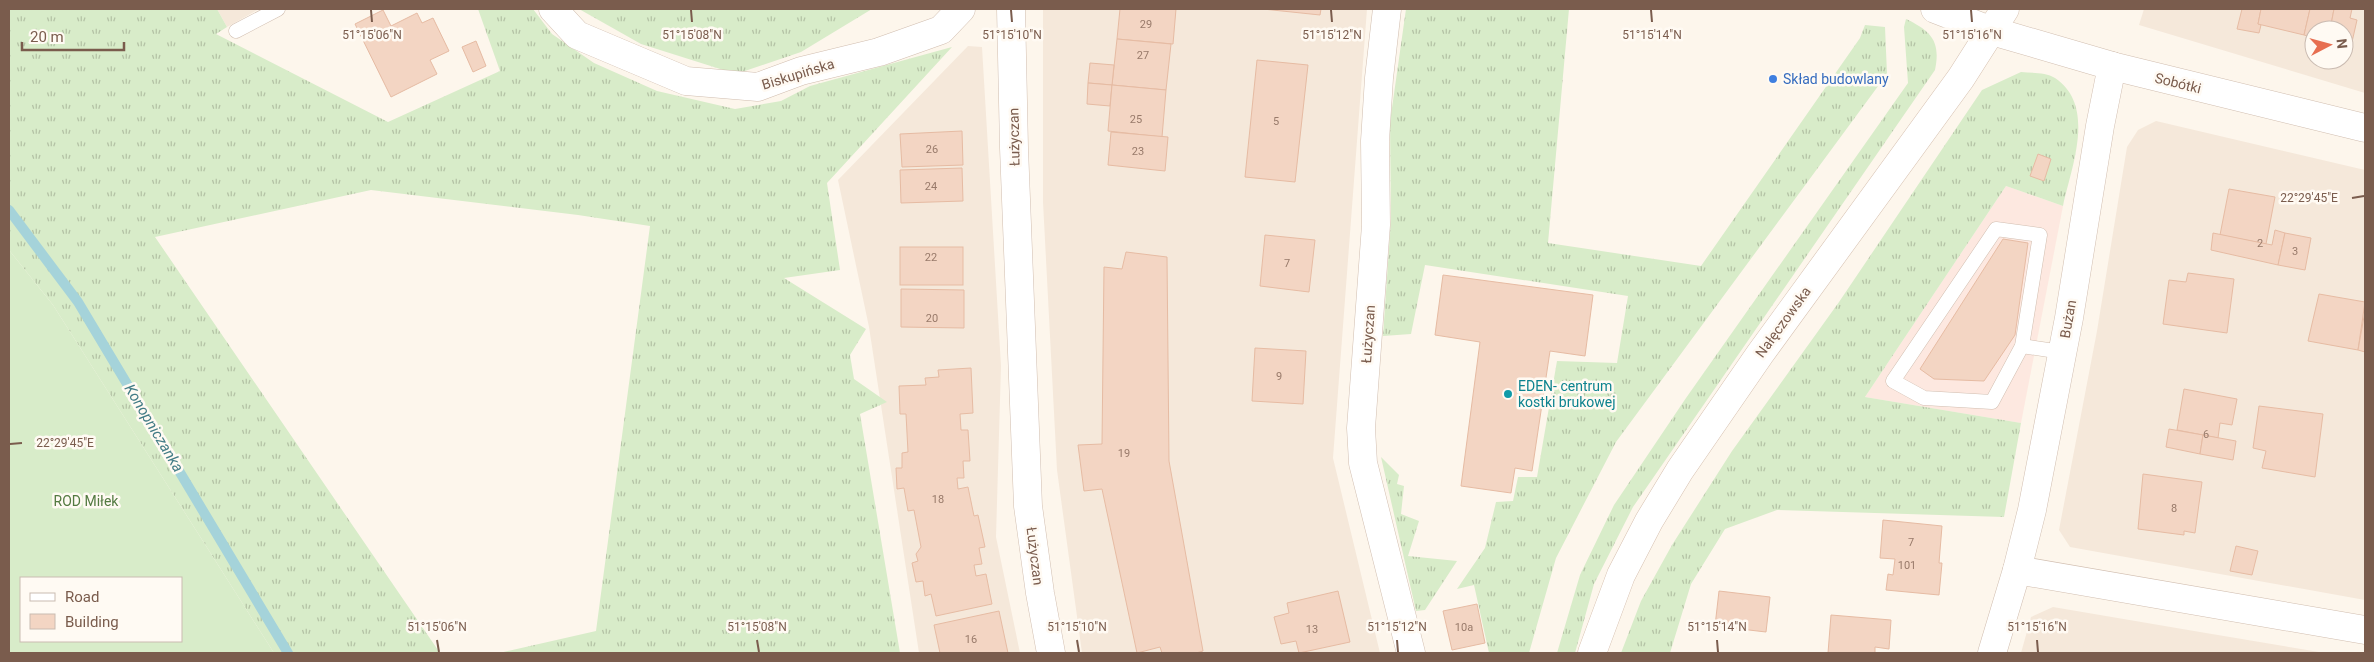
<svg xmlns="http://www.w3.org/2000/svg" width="2374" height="662" font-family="Roboto,sans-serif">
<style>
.residential{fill:#f5e8da;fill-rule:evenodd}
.commercial{fill:#fde8e0}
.grass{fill:url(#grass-tufts)}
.garden{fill:#d8ecc9;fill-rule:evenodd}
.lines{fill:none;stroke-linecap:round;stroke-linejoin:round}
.stream{stroke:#a5d3da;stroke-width:10}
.building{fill:#f3d5c3;stroke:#e6bba3}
.lane-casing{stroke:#d1beb0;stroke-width:15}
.street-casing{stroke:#d1beb0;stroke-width:29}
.secondary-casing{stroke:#d6c0b0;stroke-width:29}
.lane{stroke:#fff;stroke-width:14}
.street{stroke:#fff;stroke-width:28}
.secondary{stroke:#fff;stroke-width:28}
.ticks{fill:none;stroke:#7a5c4d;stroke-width:2}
.shop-dot{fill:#3f7fe0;stroke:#fffaf3;stroke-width:2}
.culture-dot{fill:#0f9aa8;stroke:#fffaf3;stroke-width:2}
.labels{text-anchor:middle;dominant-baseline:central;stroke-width:5;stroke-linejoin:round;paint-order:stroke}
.number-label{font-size:11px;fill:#987a6a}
.street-label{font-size:14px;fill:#7a5c4d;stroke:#fffaf3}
.shop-label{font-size:14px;fill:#366cbe;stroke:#fffaf3;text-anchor:start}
.culture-label{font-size:14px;fill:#0d838f;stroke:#fffaf3;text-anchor:start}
.park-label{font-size:14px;fill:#537a41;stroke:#fffaf3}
.water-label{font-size:15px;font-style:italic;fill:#437c86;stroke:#fffaf3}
.ticks-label{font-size:12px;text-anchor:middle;fill:#7a5c4d;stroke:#fffaf3;stroke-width:5;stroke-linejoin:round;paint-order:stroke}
</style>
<defs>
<pattern id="grass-tufts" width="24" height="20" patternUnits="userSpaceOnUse" patternTransform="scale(1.25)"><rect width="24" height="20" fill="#d8ecc9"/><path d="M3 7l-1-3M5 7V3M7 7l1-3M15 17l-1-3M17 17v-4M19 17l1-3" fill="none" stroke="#b4c2a5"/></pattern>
</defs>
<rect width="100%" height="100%" fill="#fdf6ec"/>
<g class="residential">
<polygon points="217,9 259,9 227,27"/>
<polygon points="1043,9 1367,9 1333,458 1380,653 1082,653 1057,470 1043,202"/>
<path d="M2144 9H2365V93L2139 25ZM2314 30H2344V60H2314Z"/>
<polygon points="968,46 982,47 1001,366 996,537 1020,653 919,653 869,327 838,180"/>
<polygon points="2156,121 2365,170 2365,600 2070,547 2059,530 2097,331 2127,147 2138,130"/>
<polygon points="2053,607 2200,632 2325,653 2021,653 2031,617"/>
</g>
<polygon class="commercial" points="2006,186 2063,206 2021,423 1865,397"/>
<g class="grass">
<polygon points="9,9 217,9 227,27 216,34 388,122 500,71 478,9 533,9 552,34 594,63 657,91 735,109 781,101 810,86 952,47 827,183 840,270 784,278 866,329 850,355 854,379 887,402 860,414 900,653 499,653 596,631 650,226 578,215 371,190 155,237 440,653 274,653 53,305 9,250"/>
<polygon points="579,9 872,9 801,52 736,74 641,44"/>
<polygon points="1406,9 1569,9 1548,243 1701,266 1860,38 1865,25 1885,27 1887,74 1616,442 1556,558 1529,653 1489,653 1474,585 1457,589 1485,548 1496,502 1513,501 1518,477 1537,477 1557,361 1617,363 1628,296 1425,265 1411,334 1383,336 1391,219 1390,122"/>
<path d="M1906 19C1931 31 1941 41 1935 70L1633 507 1594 584 1575 653H1557L1580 575 1614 505 1686 398 1908 83 1904 27Z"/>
<path d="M2021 72C2032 73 2046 72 2055 78 2097 106 2071 168 2063 206L2006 186 1865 397 2021 423 2004 517 1777 510 1725 529 1691 584 1670 653H1621L1641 601 1672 545 1732 451 1839 302 1982 90Z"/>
<polygon points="1381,457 1399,475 1397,484 1404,486 1401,514 1419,521 1408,556 1457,561 1425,610 1416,611"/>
</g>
<path class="garden" d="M9 250 53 305 274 653H9ZM21 578H181V641H21Z"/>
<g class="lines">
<polyline class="stream" points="9,210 78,302 288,653"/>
</g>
<g class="building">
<polygon points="1120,9 1176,9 1173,44 1117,39"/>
<polygon points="1263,9 1321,9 1320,15"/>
<polygon points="2242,9 2261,9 2258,24 2261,25 2259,33 2237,29"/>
<polygon points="2261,9 2310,9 2304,35 2258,24"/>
<polygon points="2310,9 2334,9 2330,30 2314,30 2314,38 2304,35"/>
<polygon points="2334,9 2352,9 2350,18 2357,20 2352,42 2344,40 2344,30 2330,30"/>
<polygon points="383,10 391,26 417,13 422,23 433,18 449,51 430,60 437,74 391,97 355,24"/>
<polygon points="1117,39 1171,44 1166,90 1112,85"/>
<polygon points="476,41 486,66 473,72 462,47"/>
<polygon points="1257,60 1308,65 1295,182 1245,177"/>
<polygon points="1090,63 1114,65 1112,85 1088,83"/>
<polygon points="1088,83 1112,85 1110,106 1087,104"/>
<polygon points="1112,85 1166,90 1162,137 1108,131"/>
<polygon points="962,131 963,165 902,167 900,134"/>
<polygon points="1111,132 1168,137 1165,171 1108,165"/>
<polygon points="2038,154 2051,159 2044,181 2030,176"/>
<polygon points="962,168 963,201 901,203 900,170"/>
<polygon points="2229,189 2275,197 2266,244 2220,235"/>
<polygon points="2275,230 2285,233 2278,265 2211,250 2213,233 2272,245"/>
<polygon points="2285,233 2311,238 2305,270 2278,265"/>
<polygon points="1265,235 1315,240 1309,292 1260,286"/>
<polygon points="2003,239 2028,243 2015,335 1984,381 1934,379 1920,369"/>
<rect x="900" y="247" width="63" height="38"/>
<polygon points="1126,252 1167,257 1169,461 1203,651 1196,653 1162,653 1160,647 1137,653 1102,489 1084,491 1078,445 1102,444 1104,267 1122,269"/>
<polygon points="2188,273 2234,279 2227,333 2163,324 2169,280 2186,282"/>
<polygon points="1443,275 1593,295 1585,356 1550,351 1532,471 1515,468 1511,493 1461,486 1480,342 1435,335"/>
<polygon points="901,289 964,290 964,328 901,327"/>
<polygon points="2319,294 2365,302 2358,350 2308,341"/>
<polygon points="2365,311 2365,352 2358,350"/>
<polygon points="1255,348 1306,351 1303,404 1252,401"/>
<polygon points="971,368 973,413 960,414 961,430 968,430 970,461 963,461 964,478 957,478 958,489 968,487 974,516 978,515 985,547 979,548 982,564 974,565 976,576 986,574 992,604 936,616 931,594 925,596 923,581 916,582 912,563 918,561 916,554 921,547 914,510 908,511 904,488 897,489 896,468 902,468 902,453 908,452 906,414 900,414 899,386 926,385 925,378 939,377 938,370"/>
<polygon points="2184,389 2237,399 2232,425 2220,423 2218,438 2177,430"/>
<polygon points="2259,406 2323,414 2315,477 2262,468 2266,451 2253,448"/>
<polygon points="2169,429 2203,435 2200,454 2166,447"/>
<polygon points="2203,435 2236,441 2233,460 2200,454"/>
<polygon points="2143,474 2202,482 2195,533 2184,531 2184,535 2138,529"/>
<polygon points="1883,520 1942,526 1939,563 1942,563 1939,595 1886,590 1888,574 1893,575 1895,559 1880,558"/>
<polygon points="2236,546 2258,551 2252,575 2230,571"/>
<polygon points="1338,591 1350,642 1299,653 1296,641 1281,644 1274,617 1289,613 1287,603"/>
<polygon points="1719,591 1770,597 1766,632 1715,626"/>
<polygon points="1477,604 1485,643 1452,650 1443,611"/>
<polygon points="999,611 1008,653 940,653 934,625"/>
<polygon points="1831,615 1891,620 1889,649 1875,647 1875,653 1828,653"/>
</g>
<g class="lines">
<defs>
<g id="lane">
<polyline points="236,31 278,9"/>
<polygon points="1996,229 2040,235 2022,346 1992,402 1924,398 1893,381"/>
<polyline points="2022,346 2062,352"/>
</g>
<g id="street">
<polyline points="553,9 577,35 686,81 758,87 801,71 879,52 941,30 961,9"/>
<polyline points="1011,9 1014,148 1028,506 1040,593 1051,653"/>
<polyline points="1387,9 1379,78 1375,141 1376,225 1361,428 1363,463 1411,653"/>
<polyline points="1935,9 1992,31 2112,66 2365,128"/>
<polyline points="2017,570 2365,630"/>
<polyline points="1992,653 2017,570 2032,510 2069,318 2100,126 2112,66"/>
</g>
<polyline id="secondary" points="1592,653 1621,575 1649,521 1680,470 1760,354 1961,78 2005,9"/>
</defs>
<use href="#lane" class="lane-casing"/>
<use href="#street" class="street-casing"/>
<use href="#secondary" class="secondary-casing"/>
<use href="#lane" class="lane"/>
<use href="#street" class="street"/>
<use href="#secondary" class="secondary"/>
</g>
<path class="ticks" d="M371 10 372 22M691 10 692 22M1011 10 1012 22M1331 10 1332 22M1651 10 1652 22M1971 10 1972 22M2352 198 2364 196M10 444 22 443M437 640 439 652M757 640 759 652M1077 640 1079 652M1397 640 1398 652M1717 640 1718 652M2037 640 2038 652"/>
<circle class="shop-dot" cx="1773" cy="79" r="5"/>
<circle class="culture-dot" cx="1508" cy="394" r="5"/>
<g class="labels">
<g class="number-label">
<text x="1146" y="24">29</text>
<text x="1143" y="55">27</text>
<text x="1136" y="119">25</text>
<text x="1276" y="121">5</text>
<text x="932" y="149">26</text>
<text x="1138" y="151">23</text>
<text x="931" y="186">24</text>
<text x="2260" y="243">2</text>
<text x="2295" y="251">3</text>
<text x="931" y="257">22</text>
<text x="1287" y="263">7</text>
<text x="932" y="318">20</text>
<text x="1279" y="376">9</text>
<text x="2206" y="434">6</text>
<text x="1124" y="453">19</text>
<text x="938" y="499">18</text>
<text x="2174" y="508">8</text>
<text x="1911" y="542">7</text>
<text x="1907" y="565">101</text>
<text x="1464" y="627">10a</text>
<text x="1312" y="629">13</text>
<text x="971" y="639">16</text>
</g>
<g class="street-label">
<text transform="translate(798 74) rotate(-17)">Biskupińska</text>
<text transform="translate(2178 83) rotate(14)">Sobótki</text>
<text transform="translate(1014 137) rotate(-91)">Łużyczan</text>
<text transform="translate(2068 319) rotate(-80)">Bużan</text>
<text transform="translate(1783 322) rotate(-54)">Nałęczowska</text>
<text transform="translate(1368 334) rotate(-86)">Łużyczan</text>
<text transform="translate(1035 556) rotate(83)">Łużyczan</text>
</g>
<g class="shop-label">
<text x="1783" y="79">Skład budowlany</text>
</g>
<g class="culture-label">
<text x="1518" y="386">EDEN- centrum<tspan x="1518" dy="16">kostki brukowej</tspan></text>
</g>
<g class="park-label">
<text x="86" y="501">ROD Miłek</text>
</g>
<g class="water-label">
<text transform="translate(154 428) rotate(59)">Konopniczanka</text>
</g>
</g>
<g class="ticks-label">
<text x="372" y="39">51°15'06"N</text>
<text x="692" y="39">51°15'08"N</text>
<text x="1012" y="39">51°15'10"N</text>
<text x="1332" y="39">51°15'12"N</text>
<text x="1652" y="39">51°15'14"N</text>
<text x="1972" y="39">51°15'16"N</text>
<text x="2309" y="202">22°29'45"E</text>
<text x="65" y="447">22°29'45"E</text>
<text x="437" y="631">51°15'06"N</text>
<text x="757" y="631">51°15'08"N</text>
<text x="1077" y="631">51°15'10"N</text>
<text x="1397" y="631">51°15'12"N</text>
<text x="1717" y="631">51°15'14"N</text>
<text x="2037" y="631">51°15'16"N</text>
</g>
<rect width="2374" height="662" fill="none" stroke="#7a5c4d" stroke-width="20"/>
<rect x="20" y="577" width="162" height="65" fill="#fffaf3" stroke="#cabbb1"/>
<rect x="30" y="593" width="25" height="8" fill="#ffffff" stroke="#cabbb1"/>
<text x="65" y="602" font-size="15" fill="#7a5c4d">Road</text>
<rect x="30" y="614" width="25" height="15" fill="#f3d5c3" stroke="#cabbb1"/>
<text x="65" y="627" font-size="15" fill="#7a5c4d">Building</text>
<g transform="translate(2329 45) rotate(84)"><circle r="24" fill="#fffaf3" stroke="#cabbb1"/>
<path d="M0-4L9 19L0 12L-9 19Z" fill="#e76f51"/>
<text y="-8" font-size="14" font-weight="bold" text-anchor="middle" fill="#7a5c4d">N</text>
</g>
<path d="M22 42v8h102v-8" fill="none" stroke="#7a5c4d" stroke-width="2.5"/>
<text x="30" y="42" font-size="15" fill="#7a5c4d" stroke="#fffaf3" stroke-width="4" paint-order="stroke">20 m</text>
</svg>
